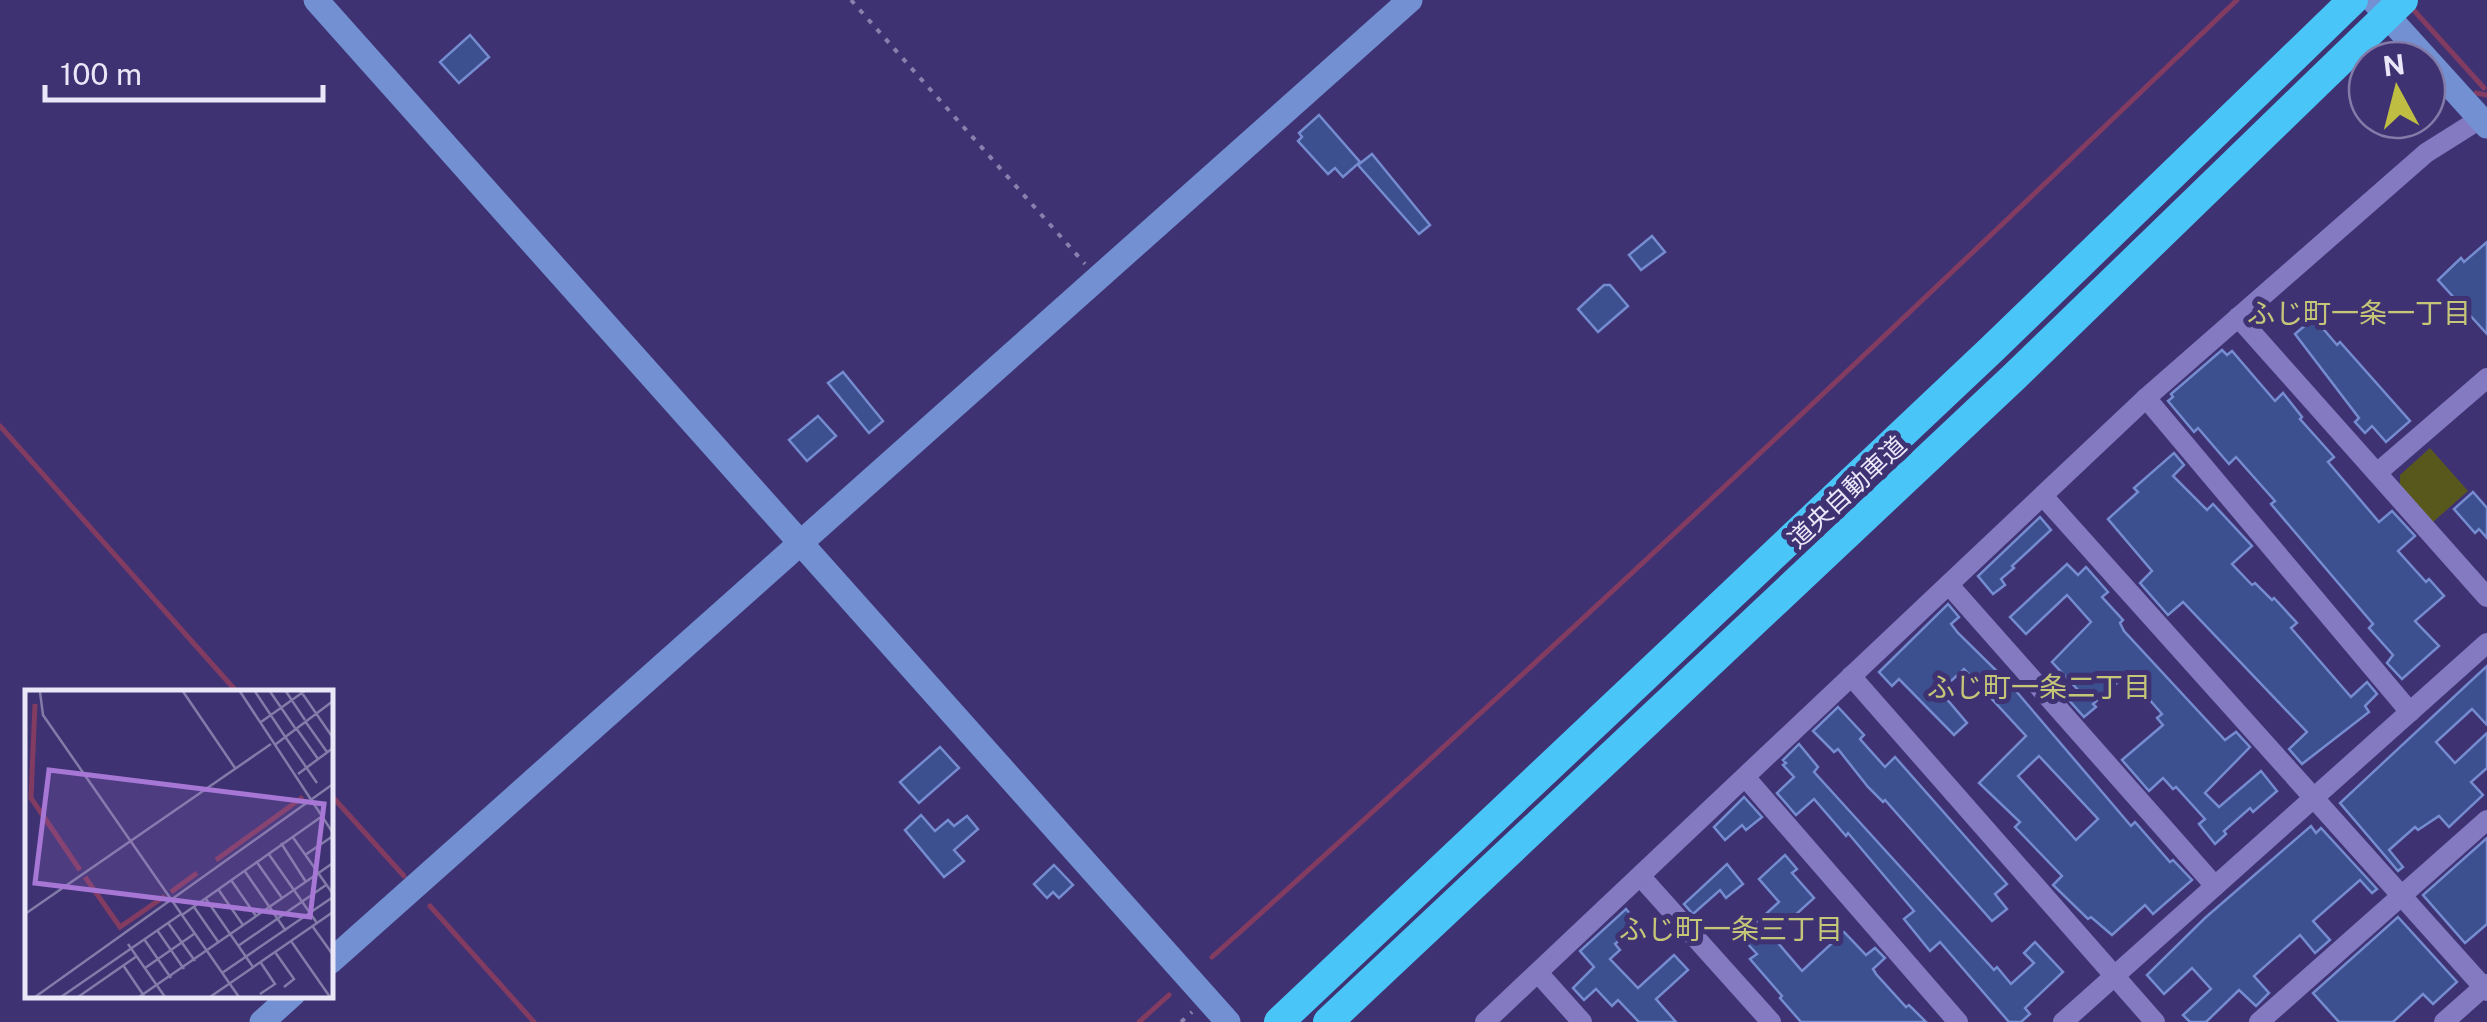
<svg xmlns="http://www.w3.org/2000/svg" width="2487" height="1022" font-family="'Public Sans','Noto Sans JP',sans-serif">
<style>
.green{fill:#58581d}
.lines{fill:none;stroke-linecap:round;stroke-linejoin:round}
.stream{stroke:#823b61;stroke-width:5}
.building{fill:#3c4f8e;stroke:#758cd1;stroke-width:2.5;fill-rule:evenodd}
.path{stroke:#8981ad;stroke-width:4;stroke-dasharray:5 8;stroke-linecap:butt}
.street{stroke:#837ac1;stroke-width:20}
.secondary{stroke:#7290d2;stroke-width:25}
.highway{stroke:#49c5f8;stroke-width:30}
.labels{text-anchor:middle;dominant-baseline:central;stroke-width:10;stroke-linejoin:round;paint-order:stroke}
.street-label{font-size:25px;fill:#eae8f8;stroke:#3f3273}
.neighbourhood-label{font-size:28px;fill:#c5c678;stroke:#3f3273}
.inset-river{fill:none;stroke:#823b61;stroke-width:5}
.inset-road{fill:none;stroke:#837ba8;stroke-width:2.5}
.view{fill:#a777d6;fill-opacity:0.15;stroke:#a777d6;stroke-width:5}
.inset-edge{fill:none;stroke:#eae8f8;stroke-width:5}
</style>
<rect width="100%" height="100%" fill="#3f3273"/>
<polygon class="green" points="2430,448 2468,491 2433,522 2400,486 2400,475"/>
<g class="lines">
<g class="stream">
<polyline points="2410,6 2484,88"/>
<polyline points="2368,47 2380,60"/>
<polyline points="2476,93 2487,95"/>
<polyline points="0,426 237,692"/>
<polyline points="330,794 404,876"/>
<polyline points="430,906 534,1022"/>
<path d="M1212 957C1560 645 1899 324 2237 0"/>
<polyline points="1139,1022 1169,995"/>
</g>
</g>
<g class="building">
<polygon points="470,35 489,57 459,83 440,62"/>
<polygon points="1319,115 1360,162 1343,177 1335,168 1328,174 1298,141 1302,137 1299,133"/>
<polygon points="1372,154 1430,225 1419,234 1358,165"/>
<polygon points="1652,236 1665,252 1641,270 1629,255"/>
<polygon points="2487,242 2487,334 2438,280 2461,258 2464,262"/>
<polygon points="1604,285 1610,285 1628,306 1598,332 1578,309"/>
<polygon points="2314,318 2337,345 2340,342 2410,421 2386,442 2372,426 2365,433 2355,422 2359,418 2295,334"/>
<polygon points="2222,350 2227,355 2232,351 2275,401 2283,393 2302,417 2300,419 2334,457 2328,462 2379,522 2392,511 2415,536 2398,551 2426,582 2429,579 2444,596 2415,621 2439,646 2402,679 2387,663 2393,655 2369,628 2373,624 2271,504 2275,501 2236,457 2229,464 2198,428 2194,432 2168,401 2173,397 2171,394"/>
<polygon points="843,372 883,421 869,433 828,383"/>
<polygon points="818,416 836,436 807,461 789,440"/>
<polygon points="2174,453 2184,465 2173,476 2207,510 2213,504 2252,546 2232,564 2252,585 2255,583 2272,600 2274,598 2297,623 2291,628 2351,697 2367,682 2377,694 2365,706 2369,712 2302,764 2289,749 2307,732 2183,602 2168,615 2140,583 2152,571 2108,519 2138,492 2134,488"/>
<polygon points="2473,492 2487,508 2487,538 2479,529 2475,533 2454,509"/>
<polygon points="2040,517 2051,530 2012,566 2014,568 2001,579 2005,585 1993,594 1978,576"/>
<polygon points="2067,564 2078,575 2086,567 2108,592 2102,597 2123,620 2120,623 2124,631 2225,740 2236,732 2250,747 2205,793 2219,807 2261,771 2277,791 2253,812 2250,808 2224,831 2226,834 2215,844 2199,824 2205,819 2176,787 2173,789 2163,778 2149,791 2122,760 2163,725 2157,718 2162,714 2127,674 2093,704 2096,707 2084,717 2068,699 2078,690 2052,662 2091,622 2067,595 2026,634 2010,617"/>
<path d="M1948 604 1959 617 1951 624 1958 633 2010 684 2131 826 2135 822 2170 862 2173 860 2192 880 2153 914 2145 905 2112 935 2091 917 2088 919 2053 885 2062 876 2015 827 2020 822 1979 783 2026 736 1964 669 1940 691 1967 723 1954 735 1899 679 1892 686 1879 672ZM2039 756 2098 819 2076 840 2018 776Z"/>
<polygon points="2487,666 2487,725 2472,709 2436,742 2455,763 2487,733 2487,768 2471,782 2483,795 2449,827 2439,816 2418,830 2415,827 2389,850 2403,867 2398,871 2340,803"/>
<polygon points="1838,707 1864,735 1860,739 1885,767 1895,757 2007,884 1995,894 2007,909 1992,921 1885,800 1883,802 1868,787 1838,749 1834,752 1813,731"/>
<polygon points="1799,744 1818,767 1814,772 1994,970 1997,967 2011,984 2034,963 2024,953 2035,942 2063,972 2025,1008 2030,1014 2021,1022 2009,1022 1940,942 1930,951 1904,919 1914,911 1848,833 1846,836 1814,799 1796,815 1777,793 1794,777 1783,765 1786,763 1783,760"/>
<polygon points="940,747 959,768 919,803 900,782"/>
<polygon points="1744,797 1762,817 1746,830 1742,825 1725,840 1714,827"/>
<polygon points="921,815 935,831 948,820 954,826 967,816 978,829 954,850 964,861 944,877 905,830"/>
<polygon points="2311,826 2316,833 2321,828 2377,889 2372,893 2360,880 2313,921 2330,940 2315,953 2300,935 2254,976 2269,993 2256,1006 2239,990 2206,1022 2190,1022 2183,1015 2211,989 2192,968 2164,994 2147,975 2205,918"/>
<polygon points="2487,838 2487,924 2465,943 2423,895"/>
<polygon points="1785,855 1797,869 1792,873 1814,898 1772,936 1802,971 1844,932 1866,955 1875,948 1885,958 1873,969 1876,974 1906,1007 1909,1005 1926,1022 1801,1022 1780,998 1782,996 1750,959 1757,954 1746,942 1749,938 1745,933 1779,902 1759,879"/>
<polygon points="1727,864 1743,884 1726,898 1720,890 1693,914 1684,904"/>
<polygon points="1054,865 1073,885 1059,898 1053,892 1047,898 1034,884"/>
<polygon points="1626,909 1638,924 1615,944 1620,950 1610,959 1638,988 1674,955 1688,970 1656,999 1676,1022 1639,1022 1618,1000 1612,1006 1596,989 1584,1000 1573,988 1594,967 1580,951"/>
<polygon points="2398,917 2457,982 2433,1004 2423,994 2393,1022 2339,1022 2313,993"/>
</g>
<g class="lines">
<g class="path">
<polyline points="851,0 1085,264"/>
<polyline points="1181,1022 1192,1012"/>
</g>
<g class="street">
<polyline points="2238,317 2487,597"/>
<polyline points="2146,398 2410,712"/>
<polyline points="2377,473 2487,378"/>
<polyline points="2043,496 2487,991"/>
<polyline points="1949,585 2215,886"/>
<polyline points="1851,676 2155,1022"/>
<polyline points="1746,778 1958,1022"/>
<polyline points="1641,877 1771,1022"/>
<polyline points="1539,974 1582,1022"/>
<polyline points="1485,1022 2146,398 2426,153 2480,119"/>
<polyline points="2063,1022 2487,643"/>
<polyline points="2259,1022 2487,820"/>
<polyline points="2444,1022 2487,984"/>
</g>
<g class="secondary">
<polyline points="316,0 1228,1022"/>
<polyline points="2373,0 2487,126"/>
<polyline points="330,962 1410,0"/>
<polyline points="262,1022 293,994"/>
</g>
<g class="highway">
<polyline points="1279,1022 1992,349 2353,0"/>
<polyline points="1328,1022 2014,377 2403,0"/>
</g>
</g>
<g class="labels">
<g class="street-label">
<text transform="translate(1847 492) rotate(-43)">道央自動車道</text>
</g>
<g class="neighbourhood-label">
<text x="2359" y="312">ふじ町一条一丁目</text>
<text x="2039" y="686">ふじ町一条二丁目</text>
<text x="1731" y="928">ふじ町一条三丁目</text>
</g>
</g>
<g transform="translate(25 690)">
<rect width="308" height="308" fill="#3f3273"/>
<path class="inset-river" d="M10 14 6 108 55 180M191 170 278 107M60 187 95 237 140 206M146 202 172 183"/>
<path class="inset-road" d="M157 0 210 78M214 0 308 143M229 0 259 45M244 0 270 38M260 0 280 30M275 0 308 48M15 2 18 25 214 307M280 31 302 62M236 32 281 0M271 38 293 69M259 45 292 93M251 54 308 11M273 84 308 58M267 146 308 204M256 153 281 192M243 163 292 233M280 165 308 146M231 171 257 208M219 180 261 241M206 190 231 226M193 199 218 235M181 209 228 277M169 217 194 253M0 224 246 54M157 225 296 127M143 233 170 271M288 237 308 265M132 240 159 279M119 249 146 288M266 251 305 307M103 254 140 307M213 256 301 195M250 262 269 289 259 297M98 275 119 306M120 278 169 244M197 283 308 207M235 304 250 294 236 273M10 307 308 94M36 307 156 224M53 307 112 266M114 307 308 173M185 307 308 222"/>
<path class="view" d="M24 80 299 114 285 227 10 193Z"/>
<rect width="308" height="308" class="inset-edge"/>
</g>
<g transform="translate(2397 90) rotate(353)"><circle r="48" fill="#3f3273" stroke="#837ba8" stroke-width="2.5"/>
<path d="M0-8L18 38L0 25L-18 38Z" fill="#bfbe42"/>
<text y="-15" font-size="28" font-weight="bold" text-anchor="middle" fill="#eae8f8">N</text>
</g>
<path d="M45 85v15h278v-15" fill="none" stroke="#eae8f8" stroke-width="5"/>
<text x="60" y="85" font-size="30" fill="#eae8f8" stroke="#3f3273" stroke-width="8" paint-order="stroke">100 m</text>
</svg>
